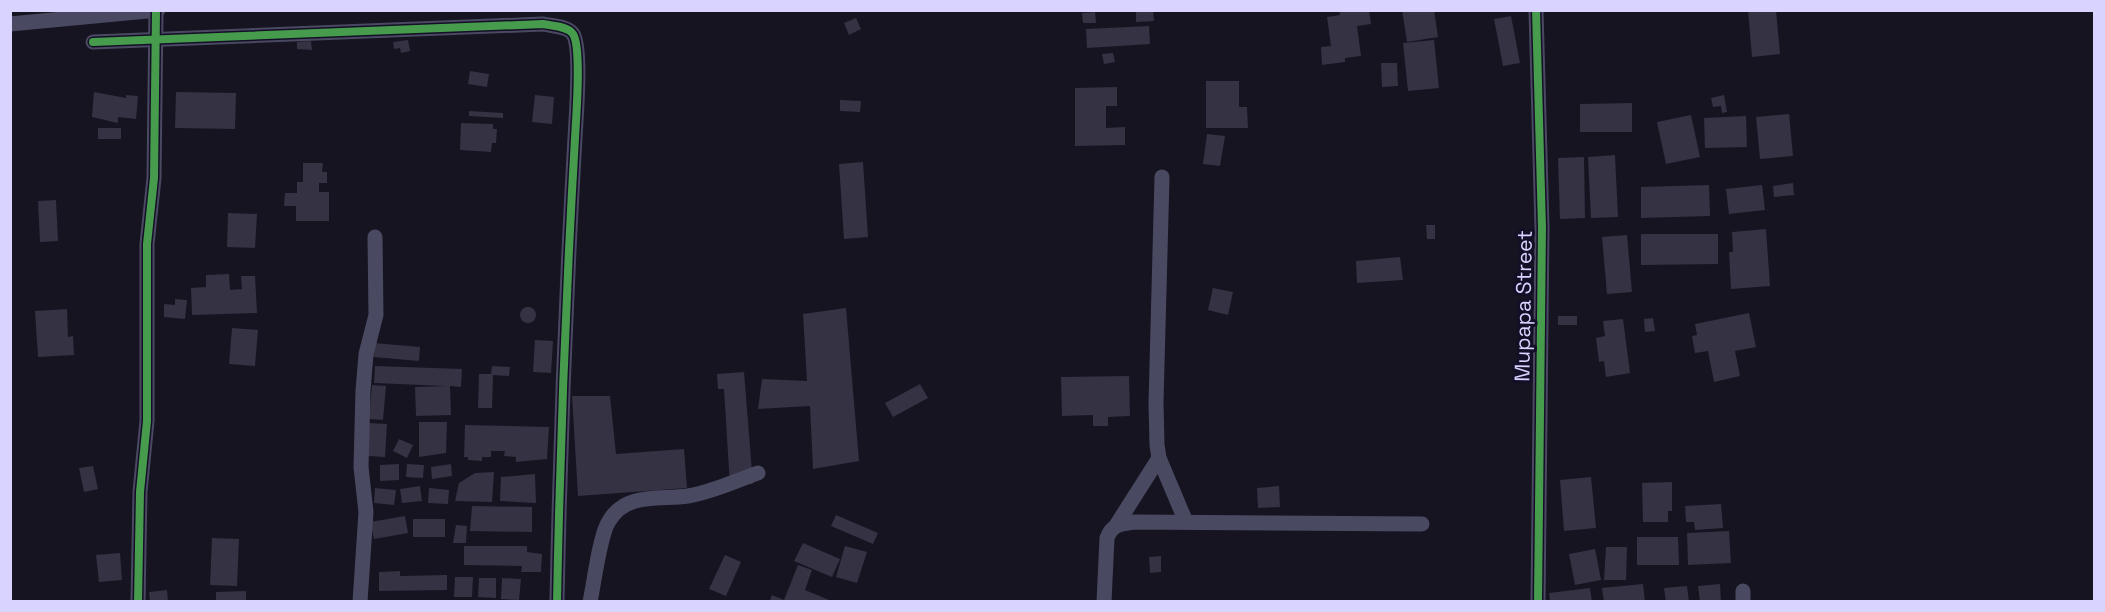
<svg xmlns="http://www.w3.org/2000/svg" width="2105" height="612" font-family="'Space Grotesk',sans-serif">
<style>
.building{fill:#343243}
.lines{fill:none;stroke-linecap:round;stroke-linejoin:round}
.minor{stroke:#4a4962;stroke-width:15}
.cycleway-casing{stroke:#130f26;stroke-width:11}
.cycleway{stroke:#469c4c;stroke-width:8}
.labels{text-anchor:middle;dominant-baseline:central;stroke-width:6;stroke-linejoin:round;paint-order:stroke}
.street-label{font-size:21px;fill:#d9d4ff;stroke:#130f26}
</style>
<rect width="100%" height="100%" fill="#161421"/>
<g class="building">
<polygon points="1136,10 1153,10 1154,21 1136,22"/>
<polygon points="1339,10 1369,10 1371,24 1357,26 1361,56 1345,58 1345,62 1322,65 1321,47 1331,46 1327,17 1340,15"/>
<polygon points="1402,10 1434,10 1438,37 1407,42"/>
<polygon points="1748,10 1776,10 1780,54 1752,57"/>
<polygon points="1095,12 1096,23 1083,23 1082,13"/>
<polygon points="1511,16 1520,63 1503,66 1494,19"/>
<polygon points="856,18 861,29 849,35 844,23"/>
<polygon points="1149,26 1150,44 1087,48 1086,29"/>
<polygon points="408,40 410,51 401,53 400,48 394,49 393,42"/>
<polygon points="1434,40 1439,88 1408,91 1403,43"/>
<polygon points="311,41 312,50 297,49 297,42"/>
<polygon points="1113,53 1115,62 1104,64 1102,54"/>
<polygon points="1381,63 1397,63 1398,86 1382,87"/>
<polygon points="470,71 489,74 487,87 468,84"/>
<polygon points="1206,81 1239,81 1239,107 1247,107 1248,128 1206,128"/>
<polygon points="1117,87 1117,106 1106,106 1106,128 1125,127 1125,145 1075,146 1075,88"/>
<polygon points="94,92 126,98 126,95 138,96 136,119 118,117 118,123 92,117"/>
<polygon points="176,92 236,93 235,129 175,128"/>
<polygon points="535,95 554,97 552,124 532,122"/>
<polygon points="1724,95 1727,112 1722,113 1721,106 1713,107 1711,98"/>
<polygon points="840,100 861,101 860,112 840,111"/>
<polygon points="1632,103 1632,132 1580,132 1580,104"/>
<polygon points="469,111 503,113 503,118 469,116"/>
<polygon points="1789,114 1793,156 1760,159 1756,117"/>
<polygon points="1691,115 1700,157 1666,164 1657,122"/>
<polygon points="1746,116 1747,147 1705,148 1704,118"/>
<polygon points="461,123 493,124 493,129 497,129 496,143 492,143 491,152 460,150"/>
<rect x="98" y="128" width="23" height="11"/>
<polygon points="1207,134 1225,136 1220,166 1203,164"/>
<polygon points="1615,155 1618,217 1591,218 1588,157"/>
<polygon points="1584,157 1585,218 1560,219 1558,158"/>
<polygon points="863,162 868,237 844,239 839,164"/>
<polygon points="303,163 323,163 322,172 327,172 327,183 319,183 319,192 329,192 329,221 296,221 296,206 284,206 285,193 297,193 297,182 303,182"/>
<polygon points="1793,183 1794,195 1774,197 1773,186"/>
<polygon points="1709,185 1710,216 1641,218 1641,187"/>
<polygon points="1762,185 1765,210 1729,214 1726,189"/>
<polygon points="56,200 58,241 40,242 38,201"/>
<polygon points="228,213 257,214 255,248 227,247"/>
<polygon points="1426,225 1435,225 1435,239 1427,239"/>
<polygon points="1766,229 1770,286 1731,289 1729,252 1733,252 1732,232"/>
<polygon points="1641,234 1718,234 1718,264 1641,265"/>
<polygon points="1627,235 1632,292 1607,294 1602,237"/>
<polygon points="1400,257 1403,280 1357,283 1356,261"/>
<polygon points="229,274 230,290 242,289 241,276 255,276 257,313 192,315 191,288 206,287 206,275"/>
<polygon points="1213,288 1233,292 1228,315 1208,310"/>
<polygon points="175,299 187,300 185,319 164,317 164,304 175,305"/>
<circle cx="528" cy="315" r="8"/>
<polygon points="846,308 859,461 813,469 810,406 758,409 762,379 807,381 803,314"/>
<polygon points="67,309 68,337 73,336 74,355 38,357 35,311"/>
<polygon points="1749,313 1756,347 1735,351 1740,376 1714,382 1708,351 1695,353 1692,336 1697,335 1695,324"/>
<rect x="1558" y="316" width="19" height="9"/>
<polygon points="1653,318 1655,331 1645,332 1644,319"/>
<polygon points="1623,319 1630,373 1606,377 1604,361 1599,362 1596,338 1605,336 1603,321"/>
<polygon points="232,328 258,330 255,366 229,364"/>
<polygon points="535,340 553,341 551,373 533,372"/>
<polygon points="374,343 420,347 419,361 373,357"/>
<polygon points="375,366 462,369 461,387 450,386 451,415 416,416 415,387 445,386 374,383"/>
<polygon points="492,366 510,367 509,376 493,375 492,408 478,408 479,374 491,374"/>
<polygon points="744,372 753,484 730,486 724,389 718,389 717,374"/>
<polygon points="1129,376 1130,416 1108,417 1108,426 1093,426 1093,415 1062,416 1061,377"/>
<polygon points="920,384 928,398 893,417 885,403"/>
<polygon points="372,385 386,386 383,420 369,419"/>
<polygon points="572,396 610,396 616,454 684,449 687,488 578,496"/>
<polygon points="419,422 447,422 446,453 419,457"/>
<polygon points="369,423 387,424 385,457 367,456"/>
<polygon points="465,425 549,427 547,459 516,462 516,457 504,456 505,451 491,451 491,457 482,457 482,461 468,460 468,457 464,457"/>
<polygon points="399,439 413,445 407,458 393,451"/>
<polygon points="399,464 399,480 380,481 380,465"/>
<polygon points="407,464 424,465 423,478 406,477"/>
<polygon points="451,464 452,476 432,479 431,467"/>
<polygon points="93,466 98,489 84,492 79,468"/>
<polygon points="494,472 492,502 455,501 459,483 475,473"/>
<polygon points="535,474 536,503 500,501 501,477"/>
<polygon points="1591,477 1596,528 1564,531 1560,480"/>
<polygon points="1672,482 1672,511 1668,511 1668,522 1643,522 1642,483"/>
<polygon points="420,486 422,501 402,503 400,489"/>
<polygon points="1279,486 1280,507 1258,508 1257,488"/>
<polygon points="375,488 396,490 394,505 374,503"/>
<polygon points="429,488 449,490 448,504 428,503"/>
<polygon points="1721,504 1723,528 1695,530 1694,522 1686,522 1685,506"/>
<polygon points="472,506 532,507 532,532 470,531"/>
<polygon points="836,515 878,533 873,544 831,526"/>
<polygon points="405,516 408,533 374,539 370,522"/>
<rect x="413" y="519" width="32" height="18"/>
<polygon points="456,525 467,526 466,543 453,543"/>
<polygon points="1729,531 1731,563 1688,565 1687,533"/>
<polygon points="1637,537 1678,537 1679,565 1637,565"/>
<polygon points="212,538 239,539 237,586 210,585"/>
<polygon points="803,543 840,559 832,577 794,561"/>
<polygon points="464,546 527,546 527,552 542,554 541,572 521,572 522,566 464,565"/>
<polygon points="845,546 867,552 857,583 836,577"/>
<polygon points="1606,547 1627,547 1626,580 1604,580"/>
<polygon points="1595,549 1601,580 1575,585 1569,554"/>
<polygon points="120,553 122,580 99,582 96,555"/>
<polygon points="725,555 741,562 726,596 709,589"/>
<polygon points="1161,556 1161,572 1150,573 1149,557"/>
<polygon points="798,565 812,570 805,590 834,602 769,602 772,595 784,600"/>
<polygon points="400,571 400,576 447,575 447,590 379,591 379,572"/>
<polygon points="455,577 473,577 472,597 454,597"/>
<polygon points="479,578 496,578 496,598 478,597"/>
<polygon points="502,578 521,579 519,600 501,599"/>
<polygon points="1643,584 1645,602 1604,602 1602,588"/>
<polygon points="1720,584 1721,602 1700,602 1698,586"/>
<polygon points="1687,586 1689,602 1666,602 1664,588"/>
<polygon points="1590,588 1592,602 1550,602 1549,593"/>
<polygon points="167,590 168,602 150,602 149,592"/>
<polygon points="246,591 246,602 216,602 216,592"/>
</g>
<g class="lines">
<g class="minor">
<polyline points="1536,10 1542,228 1538,602"/>
<polyline points="10,24 158,10"/>
<path d="M93 42 543 24C552 26 568 26 573 34 582 48 576 118 575 138 566 292 560 447 557 602"/>
<polyline points="1162,177 1156,403 1157,445 1159,458 1186,522"/>
<polyline points="1117,524 1159,458"/>
<polyline points="1743,591 1743,602"/>
<polyline points="138,602 140,492 147,421 147,244 154,178 156,11"/>
<polyline points="360,602 366,512 361,467 363,391 366,354 376,315 375,237"/>
<path d="M590 602C594 583 600 534 609 521 626 492 659 500 688 496 712 492 735 481 758 473"/>
<path d="M1104 602 1107 538C1112 524 1121 524 1134 522L1422 524"/>
</g>
<defs>
<g id="cycleway">
<polyline points="1536,10 1542,228 1538,602"/>
<path d="M93 42 543 24C552 26 568 26 573 34 582 48 576 118 575 138 566 292 560 447 557 602"/>
<polyline points="138,602 140,492 147,421 147,244 154,178 156,11"/>
</g>
</defs>
<use href="#cycleway" class="cycleway-casing"/>
<use href="#cycleway" class="cycleway"/>
</g>
<g class="labels">
<g class="street-label">
<text transform="translate(1523 306) rotate(-89)">Mupapa Street</text>
</g>
</g>
<rect width="2105" height="612" fill="none" stroke="#d9d4ff" stroke-width="24"/>
</svg>
